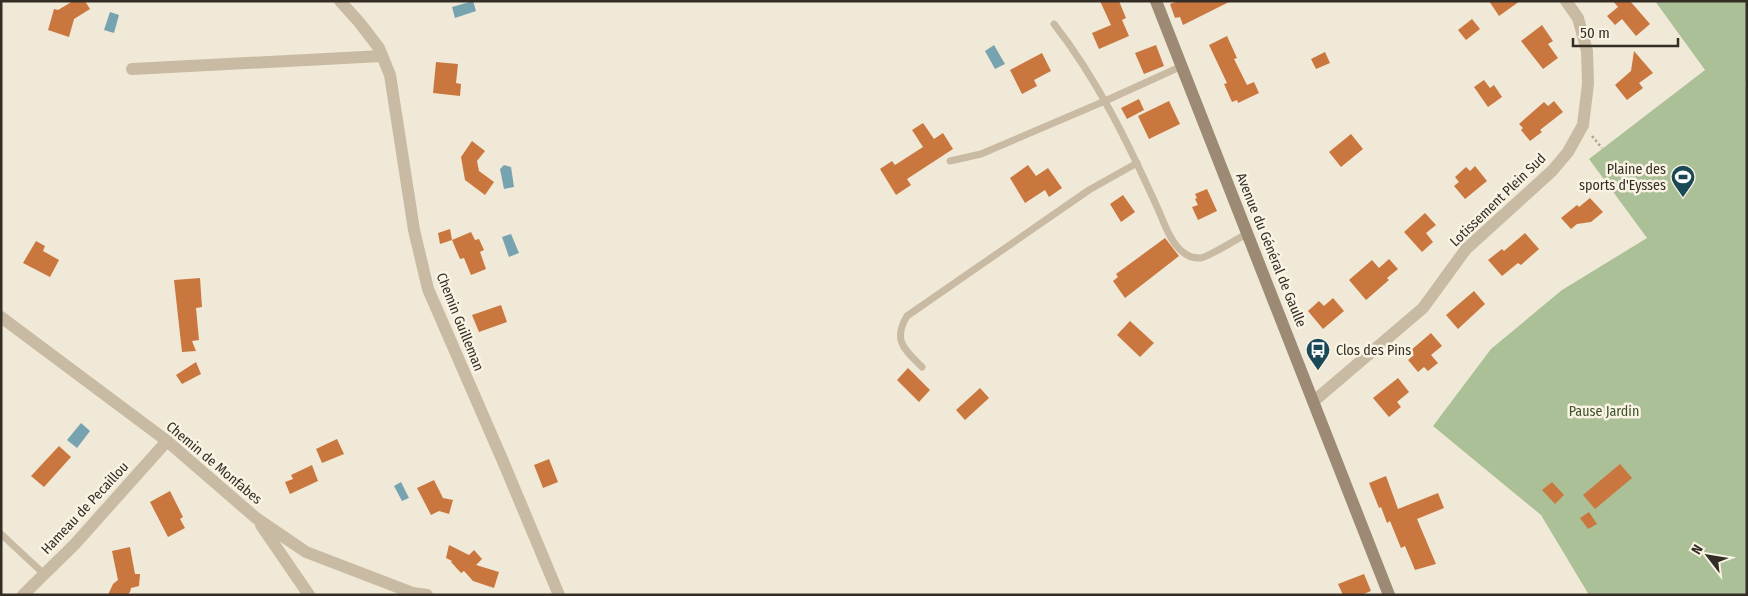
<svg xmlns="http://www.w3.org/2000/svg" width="1748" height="596" font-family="'Fira Sans Condensed',sans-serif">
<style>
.green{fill:#acc097}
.water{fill:#76a3af}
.building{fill:#c9773e}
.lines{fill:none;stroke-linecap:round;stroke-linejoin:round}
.path{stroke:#b5a58e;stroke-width:2.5;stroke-dasharray:2.5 2.5;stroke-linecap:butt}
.service{stroke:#c9bba3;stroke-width:7}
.minor{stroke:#c9bba3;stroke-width:12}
.secondary{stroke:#9d8a75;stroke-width:12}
.labels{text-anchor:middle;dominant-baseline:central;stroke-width:5;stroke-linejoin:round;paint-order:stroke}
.poi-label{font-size:14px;fill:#342d25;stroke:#f9f3e4;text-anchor:end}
.street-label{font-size:14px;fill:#342d25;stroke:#f9f3e4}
.park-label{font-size:14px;fill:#3d5329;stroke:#f9f3e4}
</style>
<rect width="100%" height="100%" fill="#f1e9d7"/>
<polygon class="green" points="1655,1 1747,1 1747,81 1745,83 1747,86 1747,595 1589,595 1541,515 1433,426 1491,349 1562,290 1647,238 1589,159 1705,70"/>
<g class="water">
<polygon points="473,1 476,11 455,18 452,7"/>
<polygon points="110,12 119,15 114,33 104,30"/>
<polygon points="994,45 1005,64 995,69 985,51"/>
<polygon points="504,165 511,167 514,187 504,189 500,169"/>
<polygon points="511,234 519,253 509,257 502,237"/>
<polygon points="81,423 90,431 77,448 67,440"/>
<polygon points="401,482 409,498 402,501 394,486"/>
</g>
<g class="building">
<polygon points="73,1 85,1 90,9 74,19 69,37 48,30 54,9 58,10"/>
<polygon points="1100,1 1119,1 1126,18 1122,20 1129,36 1099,49 1092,33 1111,25"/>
<polygon points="1179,1 1231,1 1183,25 1180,17 1175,18 1170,4"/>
<polygon points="1489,1 1520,1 1499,16"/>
<polygon points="1613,1 1630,1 1650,24 1636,36 1622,19 1615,25 1607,16 1618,7"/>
<polygon points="1472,19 1480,29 1466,40 1458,30"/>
<polygon points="1542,25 1553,41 1548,44 1558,58 1543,69 1521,41"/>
<polygon points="1227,36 1237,58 1234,59 1247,85 1254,82 1259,93 1238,103 1237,100 1232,102 1224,84 1227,83 1209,45"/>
<polygon points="1156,45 1164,66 1144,74 1135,53"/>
<polygon points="1634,51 1653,73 1639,83 1643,88 1627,100 1615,85 1631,71"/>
<polygon points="1325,52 1330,63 1316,69 1311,59"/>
<polygon points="1042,53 1051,71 1034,80 1037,86 1022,94 1010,70"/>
<polygon points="436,62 458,64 456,83 461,84 460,96 433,93"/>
<polygon points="1484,80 1490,88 1494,85 1502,97 1488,107 1474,87"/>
<polygon points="1139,99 1144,110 1127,119 1121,108"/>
<polygon points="1169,101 1180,124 1149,139 1138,116"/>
<polygon points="1554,101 1563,112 1540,130 1542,132 1530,141 1521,130 1523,128 1519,124 1544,102 1548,106"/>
<polygon points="923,123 934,139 943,133 953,149 907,179 911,185 896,195 880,169 892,161 895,165 923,147 912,130"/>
<polygon points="1351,134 1363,149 1341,167 1329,152"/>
<polygon points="472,141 485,151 477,161 479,171 494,182 485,195 465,180 461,157"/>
<polygon points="1028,165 1036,176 1048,168 1062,188 1049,197 1045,190 1025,203 1010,178"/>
<polygon points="1475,166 1487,181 1465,199 1454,186 1459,182 1455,177 1466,167 1470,171"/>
<polygon points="1207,189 1217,211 1198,220 1192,207 1198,205 1195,199 1197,198 1195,194"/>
<polygon points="1123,195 1135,212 1121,222 1110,204"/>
<polygon points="1590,198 1603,212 1591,222 1577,224 1571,229 1561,218 1577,205 1579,207"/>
<polygon points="1425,213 1436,225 1426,233 1433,242 1422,252 1404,232"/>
<polygon points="450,229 452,240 471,232 475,240 479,239 484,250 480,252 486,269 471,275 464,258 460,259 452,240 440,244 438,233"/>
<polygon points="1525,233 1539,249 1521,265 1518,263 1502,276 1488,260 1502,249 1504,251"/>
<polygon points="1165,238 1179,256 1125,298 1113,281 1118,277 1116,274"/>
<polygon points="36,241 45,246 43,251 59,260 50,277 23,263"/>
<polygon points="1389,259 1398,269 1387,278 1389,280 1366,300 1349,280 1372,260 1379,268"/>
<polygon points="200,278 202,307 196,308 199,340 192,341 196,351 182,352 174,280"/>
<polygon points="1474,291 1485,304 1458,329 1446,315"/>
<polygon points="1333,298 1344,311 1323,329 1308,311 1319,301 1324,306"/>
<polygon points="501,305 507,322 479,332 472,315"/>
<polygon points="1130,321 1154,343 1140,357 1117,335"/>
<polygon points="1431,333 1442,346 1431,355 1438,363 1428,371 1424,367 1418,372 1408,360 1414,355 1410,351"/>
<polygon points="196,362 201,374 182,384 176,375"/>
<polygon points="908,368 930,390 919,402 897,380"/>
<polygon points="1398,378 1409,392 1397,402 1401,407 1389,417 1373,398"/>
<polygon points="980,388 989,398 965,420 956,410"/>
<polygon points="337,439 344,454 322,463 316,449"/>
<polygon points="59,446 71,457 44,487 31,476"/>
<polygon points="549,459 558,482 543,488 534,465"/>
<polygon points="1620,464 1632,478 1595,509 1583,495"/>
<polygon points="312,465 318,481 290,494 285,482 293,479 291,475"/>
<polygon points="1386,476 1398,509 1438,493 1444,508 1417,519 1436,564 1415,570 1405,546 1401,548 1390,521 1387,523 1381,507 1379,508 1369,483"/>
<polygon points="434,480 443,498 453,500 449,514 439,511 431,515 417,488"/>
<polygon points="1552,482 1564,495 1555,504 1542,490"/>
<polygon points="170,491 183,517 180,519 185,528 168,537 150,502"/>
<polygon points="1589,512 1597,524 1588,529 1580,518"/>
<polygon points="449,545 469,555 474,550 482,559 476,565 499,572 494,588 473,581 464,571 461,573 451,562 452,561 446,558"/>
<polygon points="130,547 135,574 140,574 139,586 131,588 130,592 127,595 108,595 113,584 118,580 112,551"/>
<polygon points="1364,574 1371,591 1361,595 1343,595 1338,584"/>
</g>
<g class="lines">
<polyline class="path" points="1592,136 1602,148"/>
<g class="service">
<path d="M1054 24C1098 80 1129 145 1158 209 1165 225 1172 248 1189 256 1191 257 1198 258 1201 258 1208 257 1239 238 1248 233"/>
<polyline points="950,161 981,154 1105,101 1182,66"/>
<path d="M922 367C905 350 892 341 907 316L1089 190 1137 163"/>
<polyline points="1,534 44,574"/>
</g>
<g class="minor">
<polyline points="340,1 359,22 379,48 390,75 414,230 428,289 502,459 559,595"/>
<polyline points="132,69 382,56"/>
<polyline points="1,317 167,441 256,518 306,552 413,593 427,595"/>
<polyline points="1314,401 1423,308 1466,249 1552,171 1568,152 1583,125 1588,84 1587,51 1578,18 1566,1"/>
<polyline points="261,525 309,595"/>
<polyline points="23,595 75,544 167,441"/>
</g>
<polyline class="secondary" points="1156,1 1389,595"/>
</g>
<defs>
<symbol id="stadium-pin" viewBox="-11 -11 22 30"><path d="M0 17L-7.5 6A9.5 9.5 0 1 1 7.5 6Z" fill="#1a4856" stroke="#f9f3e4"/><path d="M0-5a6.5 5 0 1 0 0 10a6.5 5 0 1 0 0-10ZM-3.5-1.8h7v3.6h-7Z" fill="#fff"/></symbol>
<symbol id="bus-pin" viewBox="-11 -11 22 30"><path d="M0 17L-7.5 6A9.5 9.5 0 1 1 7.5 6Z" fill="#1a4856" stroke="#f9f3e4"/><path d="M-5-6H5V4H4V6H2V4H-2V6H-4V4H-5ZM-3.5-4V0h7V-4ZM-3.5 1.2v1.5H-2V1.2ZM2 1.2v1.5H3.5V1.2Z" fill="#fff"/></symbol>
</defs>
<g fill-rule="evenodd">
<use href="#stadium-pin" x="1669" y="163" width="28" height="38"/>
<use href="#bus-pin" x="1304" y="336" width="28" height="38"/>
</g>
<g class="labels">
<g class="poi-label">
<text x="1666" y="169">Plaine des<tspan x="1666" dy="16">sports d'Eysses</tspan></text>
<text x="1336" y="350" text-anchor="start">Clos des Pins</text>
</g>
<g class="street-label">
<text transform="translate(1498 200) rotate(-44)">Lotissement Plein Sud</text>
<text transform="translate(1271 250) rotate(68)">Avenue du Général de Gaulle</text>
<text transform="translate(460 322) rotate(68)">Chemin Guilleman</text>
<text transform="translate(214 463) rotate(40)">Chemin de Monfabes</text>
<text transform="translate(85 508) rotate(-47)">Hameau de Pecaillou</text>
</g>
<g class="park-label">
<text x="1604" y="411">Pause Jardin</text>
</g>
</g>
<rect width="1748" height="596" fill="none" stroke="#342d25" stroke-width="5"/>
<g transform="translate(1708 556) rotate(301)" stroke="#f9f3e4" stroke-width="4" paint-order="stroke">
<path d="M0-4L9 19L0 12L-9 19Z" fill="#342d25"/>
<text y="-8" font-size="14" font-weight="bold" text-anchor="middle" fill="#342d25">N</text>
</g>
<path d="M1573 38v8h105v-8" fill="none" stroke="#342d25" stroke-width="2.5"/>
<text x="1580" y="38" font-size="15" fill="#342d25" stroke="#f9f3e4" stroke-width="4" paint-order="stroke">50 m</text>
</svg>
